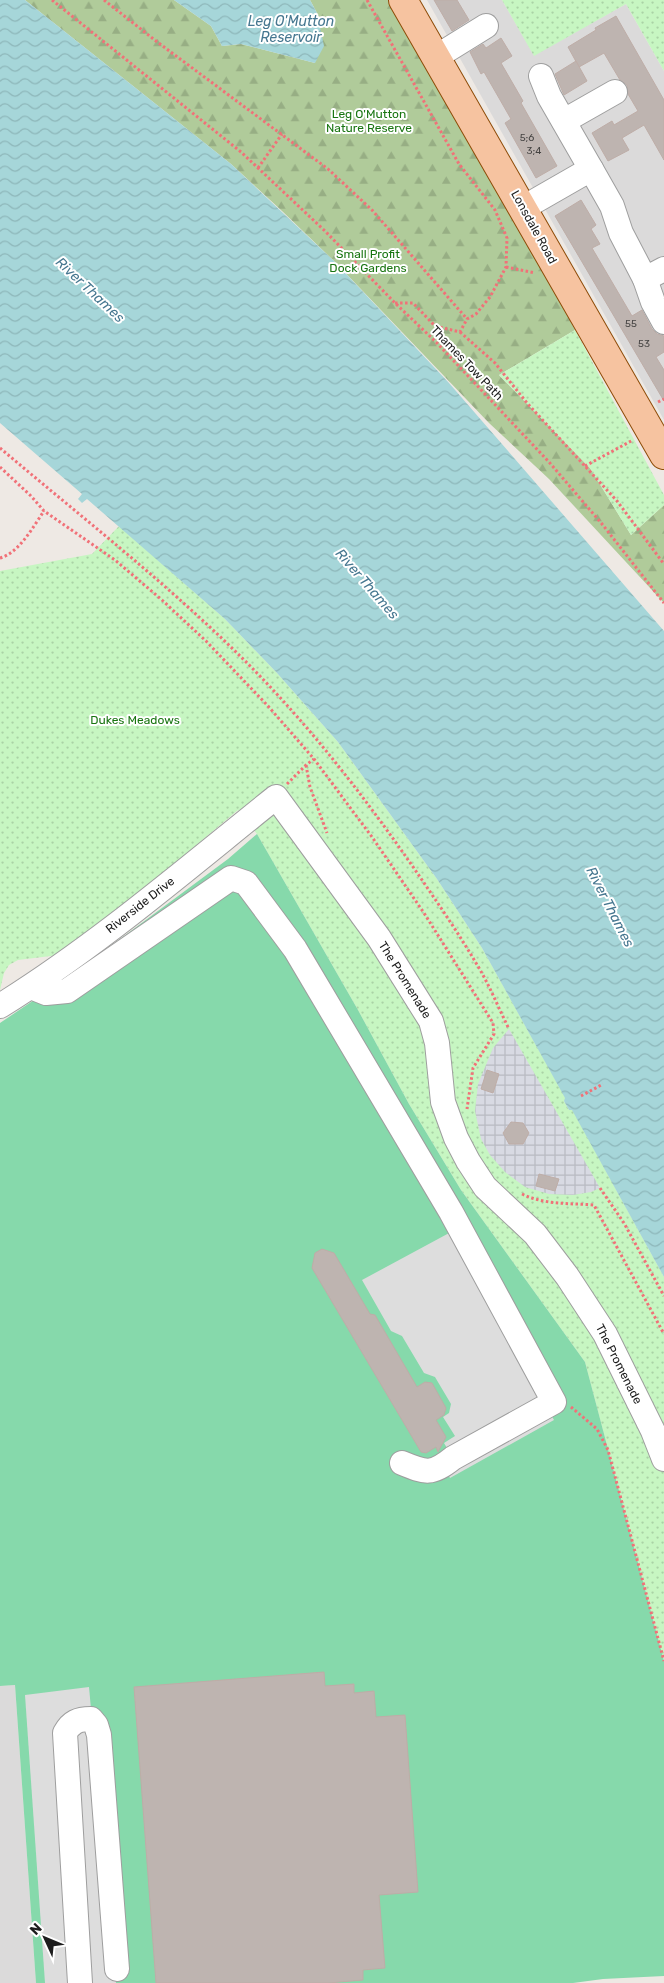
<svg xmlns="http://www.w3.org/2000/svg" width="664" height="1983" font-family="Rubik,sans-serif">
<style>
.residential{fill:#dbdada}
.forest{fill:url(#forest-firs)}
.park{fill:url(#park-dots)}
.pitch{fill:#86d9ab}
.parking{fill:#ddd}
.plaza{fill:url(#plaza-grid)}
.water{fill:url(#water-waves)}
.building{fill:#beb4b0;stroke:#beada7}
.lines{fill:none;stroke-linecap:round;stroke-linejoin:round}
.minor-casing{stroke:#9e9e9e;stroke-width:26}
.major-casing{stroke:#8e4c08;stroke-width:30}
.path{stroke:#f17178;stroke-width:3;stroke-dasharray:2.5 2.5;stroke-linecap:butt}
.minor{stroke:#fff;stroke-width:24}
.major{stroke:#f6c3a0;stroke-width:28}
.labels{text-anchor:middle;dominant-baseline:central;stroke-width:4;stroke-linejoin:round;paint-order:stroke}
.number-label{font-size:10px;fill:#454342}
.park-label{font-size:12px;fill:#197511;stroke:#fff}
.street-label{font-size:12px;fill:#1d1d1d;stroke:#fff}
.water-label{font-size:14px;font-style:italic;fill:#467790;stroke:#fff}
</style>
<defs>
<pattern id="forest-firs" width="22" height="20" patternUnits="userSpaceOnUse" patternTransform="scale(1.25)"><rect width="22" height="20" fill="#b0cb9a"/><path d="M5 1l3.5 6h-7zM16 11l3.5 6h-7z" fill="#97ae84"/></pattern>
<pattern id="park-dots" width="8" height="8" patternUnits="userSpaceOnUse" patternTransform="scale(1.25)"><rect width="8" height="8" fill="#c7f6c2"/><path d="M2 2h.1M6 6h.1" fill="none" stroke="#aad2a6" stroke-width="1.8" stroke-linecap="round"/></pattern>
<pattern id="plaza-grid" width="8" height="8" patternUnits="userSpaceOnUse" patternTransform="scale(1.25)"><rect width="8" height="8" fill="#d8dae3"/><path d="M0 4h8M4 0v8" fill="none" stroke="#b9bbc2"/></pattern>
<pattern id="water-waves" width="16" height="10" patternUnits="userSpaceOnUse" patternTransform="scale(1.25)"><rect width="16" height="10" fill="#a6d6d9"/><path d="M0 5q4-4 8 0t8 0" fill="none" stroke="#8eb7ba"/></pattern>
</defs>
<rect width="100%" height="100%" fill="#eee9e4"/>
<g class="residential">
<polygon points="427,0 502,0 534,55 626,4 664,71 664,420"/>
<polygon points="15,1685 36,1983 0,1983 0,1686"/>
</g>
<polygon class="forest" points="25,0 174,0 211,26 222,46 241,44 315,63 317,13 310,0 389,0 553,286 575,330 499,375 590,468 631,535 664,505 664,603 549,479 489,423 334,261 282,211 231,164"/>
<g class="park">
<polygon points="502,0 664,0 664,71 626,4 534,56"/>
<polygon points="575,330 664,495 664,505 631,535 590,468 499,375"/>
<polygon points="119,526 225,619 277,673 338,742 437,879 482,948 566,1099 564,1101 569,1110 572,1109 664,1277 664,1661 585,1362 461,1190 409,1104 358,1010 257,834 238,810 111,917 59,955 18,960 9,965 4,973 0,990 0,571 92,554"/>
</g>
<polygon class="pitch" points="257,834 358,1010 409,1104 461,1190 585,1362 664,1661 664,1976 603,1979 573,1983 36,1983 15,1685 0,1686 0,1023 77,971 228,859"/>
<g class="parking">
<polygon points="451,1232 554,1420 450,1478 439,1459 450,1453 444,1443 455,1436 443,1417 449,1413 451,1404 435,1377 424,1373 402,1336 391,1331 362,1280"/>
<polygon points="89,1687 116,1983 45,1983 25,1695"/>
</g>
<polygon class="plaza" points="509,1029 600,1188 591,1192 573,1195 549,1194 525,1187 505,1172 490,1155 481,1139 475,1111 478,1084 493,1048"/>
<g class="water">
<polygon points="0,0 25,0 231,164 334,261 449,383 664,631 664,1277 572,1110 569,1110 564,1101 565,1098 482,948 437,879 338,742 277,673 225,619 87,499 82,503 78,499 82,494 0,423"/>
<polygon points="174,0 310,0 317,13 324,46 315,63 241,44 222,46 211,26"/>
</g>
<g class="building">
<polygon points="434,0 457,0 469,20 452,31"/>
<polygon points="616,16 664,100 664,160 644,125 622,138 629,150 608,161 592,133 612,121 614,125 638,111 628,94 627,85 620,80 604,53 579,67 568,47 596,30 595,28"/>
<polygon points="501,38 512,56 501,63 523,101 521,103 557,166 536,178 505,123 511,119 484,72 481,74 470,52 483,44 486,48"/>
<polygon points="576,61 587,81 564,95 555,74"/>
<polygon points="581,200 596,225 591,229 600,244 592,248 632,316 642,310 652,329 657,334 664,336 664,352 656,357 664,370 664,401 555,216"/>
<polygon points="487,1070 499,1074 493,1093 481,1089"/>
<polygon points="511,1122 523,1123 529,1133 523,1144 509,1144 503,1133"/>
<polygon points="539,1174 559,1179 555,1191 536,1186"/>
<polygon points="322,1249 334,1253 370,1314 375,1315 417,1387 425,1382 432,1383 446,1408 444,1415 436,1420 446,1437 438,1452 436,1447 426,1453 421,1452 312,1268 315,1253"/>
<polygon points="324,1672 325,1686 354,1684 354,1693 374,1691 376,1717 405,1715 418,1892 379,1895 385,1968 363,1970 363,1980 328,1983 156,1983 134,1687"/>
</g>
<g class="lines">
<defs>
<g id="minor">
<polyline points="436,57 486,26"/>
<polyline points="541,76 549,96 591,169"/>
<polyline points="564,121 615,92"/>
<polyline points="523,208 591,169 612,206 621,233 645,279 664,269"/>
<polyline points="645,279 653,302 664,322"/>
<path d="M31 987 46 993 67 991 231 878 246 883 295 949 451 1212 554 1402 453 1458C432 1475 426 1473 402 1463"/>
<path d="M0 1006C98 945 186 869 276 797L379 938 431 1021 437 1043 443 1102 456 1138 468 1161 485 1187 535 1234 567 1276 605 1334 653 1431 664 1459"/>
<path d="M80 1983 65 1733C71 1722 78 1719 91 1719L96 1725 99 1735 117 1969"/>
</g>
<polyline id="major" points="403,0 664,455"/>
</defs>
<use href="#minor" class="minor-casing"/>
<use href="#major" class="major-casing"/>
<g class="path">
<polyline points="52,0 241,152 325,231 394,302 437,343 549,462 602,524 664,603"/>
<polyline points="104,0 156,41 328,169 372,210 467,319"/>
<polyline points="367,0 459,164 495,210 507,238 506,267 490,297 476,314 467,319 460,332 435,326 413,303 395,303"/>
<polyline points="258,168 282,134"/>
<polyline points="506,267 535,273"/>
<polyline points="460,332 495,363 527,403 617,501 664,564"/>
<polyline points="658,402 664,399"/>
<path d="M0 448C79 515 160 578 234 650 305 719 365 797 420 877 439 905 459 934 476 963 489 984 498 1007 509 1029"/>
<polyline points="585,466 633,440"/>
<polyline points="0,467 31,496 44,511 115,560 162,600 206,641 268,706 314,759 372,837 424,913 493,1023 494,1034 473,1068 467,1109"/>
<path d="M0 558C19 553 33 527 44 511"/>
<polyline points="306,765 310,787 327,833"/>
<polyline points="287,784 306,765 314,759"/>
<polyline points="581,1096 603,1084"/>
<polyline points="600,1188 624,1223 664,1296"/>
<path d="M522 1194C545 1205 569 1203 594 1205L664 1334"/>
<polyline points="571,1407 597,1429 608,1450 664,1661"/>
</g>
<use href="#minor" class="minor"/>
<use href="#major" class="major"/>
</g>
<g class="labels">
<g class="number-label">
<text x="527" y="138">5;6</text>
<text x="534" y="151">3;4</text>
<text x="631" y="324">55</text>
<text x="644" y="344">53</text>
</g>
<g class="park-label">
<text x="369" y="114">Leg O'Mutton<tspan x="369" dy="14">Nature Reserve</tspan></text>
<text x="368" y="254">Small Profit<tspan x="368" dy="14">Dock Gardens</tspan></text>
<text x="135" y="720">Dukes Meadows</text>
</g>
<g class="street-label">
<text transform="translate(534 227) rotate(61)">Lonsdale Road</text>
<text transform="translate(467 363) rotate(46)">Thames Tow Path</text>
<text transform="translate(140 905) rotate(-38)">Riverside Drive</text>
<text transform="translate(405 980) rotate(58)">The Promenade</text>
<text transform="translate(619 1364) rotate(63)">The Promenade</text>
</g>
<g class="water-label">
<text x="291" y="21">Leg O'Mutton<tspan x="291" dy="16">Reservoir</tspan></text>
<text transform="translate(90 290) rotate(43)">River Thames</text>
<text transform="translate(367 584) rotate(49)">River Thames</text>
<text transform="translate(610 907) rotate(63)">River Thames</text>
</g>
</g>
<g transform="translate(45 1938) rotate(314)" stroke="#ffffff" stroke-width="4" paint-order="stroke">
<path d="M0-4L9 19L0 12L-9 19Z" fill="#1d1d1d"/>
<text y="-8" font-size="14" font-weight="bold" text-anchor="middle" fill="#1d1d1d">N</text>
</g>
</svg>
